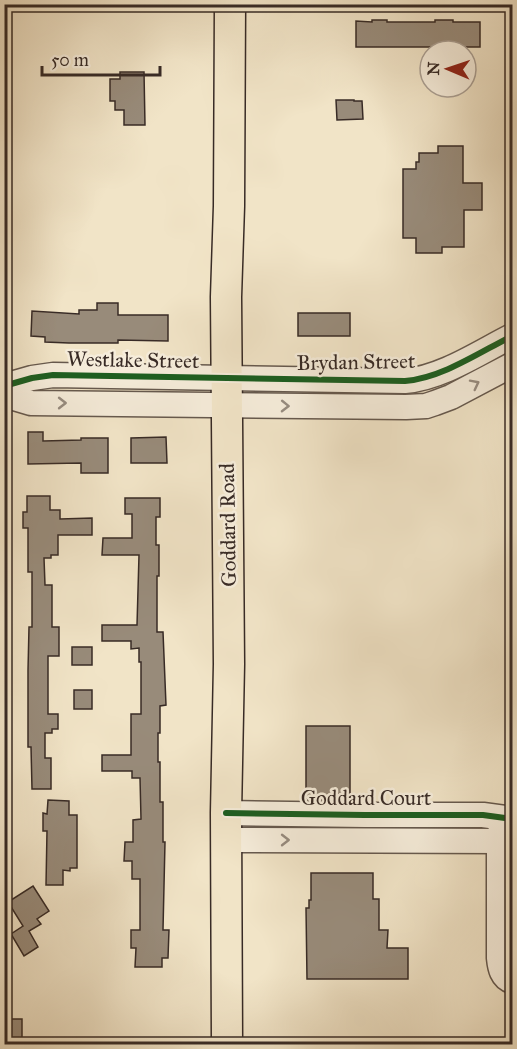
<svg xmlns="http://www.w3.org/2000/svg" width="517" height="1049" font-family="'IM FELL Great Primer',serif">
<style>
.building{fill:#988b7a;stroke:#382b26;stroke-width:1.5}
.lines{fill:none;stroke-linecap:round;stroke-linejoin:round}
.minor-casing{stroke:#66594e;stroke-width:27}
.major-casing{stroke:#382b26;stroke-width:33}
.minor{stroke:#f6eddb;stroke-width:24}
.major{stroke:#f1e4c7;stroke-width:30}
.cycleway-casing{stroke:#f6eddb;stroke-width:10}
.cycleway{stroke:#1b5e20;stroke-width:6}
.oneway{stroke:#978c80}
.labels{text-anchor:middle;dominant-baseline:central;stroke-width:5;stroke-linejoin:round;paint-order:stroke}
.street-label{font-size:21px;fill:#382b26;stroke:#f6eddb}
</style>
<rect width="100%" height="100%" fill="#f1e4c7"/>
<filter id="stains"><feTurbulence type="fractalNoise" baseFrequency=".00333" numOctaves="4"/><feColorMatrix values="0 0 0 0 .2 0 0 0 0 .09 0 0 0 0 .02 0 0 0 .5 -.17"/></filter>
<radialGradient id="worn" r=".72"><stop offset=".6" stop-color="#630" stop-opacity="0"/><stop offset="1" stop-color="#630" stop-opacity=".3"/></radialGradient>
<g class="building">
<polygon points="372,20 387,20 387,22 435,22 435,20 453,20 453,22 480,22 480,47 356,47 356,21 372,22"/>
<polygon points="120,72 144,72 145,125 124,125 124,110 115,110 115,101 110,101 110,79 120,79"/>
<polygon points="336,100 354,100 354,101 362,101 363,119 337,120"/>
<polygon points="438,146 463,146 463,183 482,183 482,210 464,210 464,247 442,247 442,253 416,253 416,238 403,238 403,169 416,169 416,162 419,162 419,153 438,153"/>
<polygon points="97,303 118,303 118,315 168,315 168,341 118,340 118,343 69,343 45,342 45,337 31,336 32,311 79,314 79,310 97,310"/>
<rect x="298" y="313" width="52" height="23"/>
<polygon points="28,432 43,432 43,441 81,440 81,438 108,438 108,473 81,473 81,463 28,464"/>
<polygon points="166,437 167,463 131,463 131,438"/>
<polygon points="27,496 50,496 50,510 60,510 60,519 92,518 92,535 58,535 58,555 51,555 51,558 44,558 45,585 52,585 52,627 59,627 59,656 48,656 48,714 58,714 58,729 52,729 52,733 45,733 45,758 51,758 51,789 32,789 31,747 28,747 28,670 29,627 32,627 32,572 28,572 28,528 23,528 23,512 27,512"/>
<polygon points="125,498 160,498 160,517 156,517 156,545 159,545 159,576 157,576 157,632 163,632 166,705 160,706 160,733 158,733 158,762 160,762 160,802 163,802 163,842 165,842 163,930 169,930 168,958 162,958 162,967 135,967 136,948 131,948 131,930 140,930 140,879 132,879 132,861 124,861 125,842 133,842 133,820 141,819 140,778 132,778 132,771 102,771 102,755 131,755 131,714 141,714 141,662 139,662 139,648 131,649 131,641 102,641 102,625 137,625 139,555 102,555 103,538 132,538 132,514 125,514"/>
<rect x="72" y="647" width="20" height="18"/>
<rect x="74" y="690" width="18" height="19"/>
<rect x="306" y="726" width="44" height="74"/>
<polygon points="48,800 69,801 69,815 77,815 77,868 70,868 70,871 63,870 63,885 46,885 47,831 43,831 43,813 47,814"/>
<polygon points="311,873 373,873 373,899 379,899 379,930 388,930 387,948 408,948 408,979 307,979 306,908 309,908 309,900 311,900"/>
<polygon points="33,886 49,911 37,919 41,924 29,931 38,947 24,956 11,934 23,926 8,902"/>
<rect x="4" y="1019" width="18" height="25"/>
</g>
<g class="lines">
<defs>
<g id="minor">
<path d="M4 386 32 378 53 375 405 381C442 378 480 352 512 336"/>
<polyline points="4,395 31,403 406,407 426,406 435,403 451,397 512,365"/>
<polyline points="226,813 365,815 483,815 505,818"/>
<path d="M501 827 499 841V958C500 968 502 978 512 981"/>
<polyline points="227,840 499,841"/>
</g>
<polyline id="major" points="227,1044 226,813 229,664 226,297 229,206 230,4"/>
</defs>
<use href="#minor" class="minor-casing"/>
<use href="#major" class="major-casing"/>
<use href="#minor" class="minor"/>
<use href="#major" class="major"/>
<defs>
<g id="cycleway">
<path d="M4 386 32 378 53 375 405 381C442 378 480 352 512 336"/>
<polyline points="226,813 365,815 483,815 505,818"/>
</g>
</defs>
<use href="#cycleway" class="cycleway-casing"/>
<use href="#cycleway" class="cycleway"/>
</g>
<defs><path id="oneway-chevron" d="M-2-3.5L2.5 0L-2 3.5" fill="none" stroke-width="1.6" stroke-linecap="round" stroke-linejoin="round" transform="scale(1.5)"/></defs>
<g class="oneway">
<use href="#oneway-chevron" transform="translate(475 384) rotate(-27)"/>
<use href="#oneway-chevron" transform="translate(62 403)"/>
<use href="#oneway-chevron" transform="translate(285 406) rotate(1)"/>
<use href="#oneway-chevron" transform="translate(285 840)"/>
</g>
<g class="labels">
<g class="street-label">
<text transform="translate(133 360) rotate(1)">Westlake Street</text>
<text transform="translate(356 362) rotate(-1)">Brydan Street</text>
<text transform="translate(228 525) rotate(-91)">Goddard Road</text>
<text x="366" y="798">Goddard Court</text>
</g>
</g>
<rect width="517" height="1049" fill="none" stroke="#f1e4c7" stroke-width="24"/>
<rect x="6" y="6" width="505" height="1037" fill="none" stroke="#382b26" stroke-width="3"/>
<rect x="12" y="12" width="493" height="1025" fill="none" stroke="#382b26" stroke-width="1.5"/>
<g transform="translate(448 69) rotate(272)"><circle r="28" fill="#f6eddb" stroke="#aa9f93" stroke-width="1.5"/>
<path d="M0-4.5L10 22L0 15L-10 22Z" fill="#8f2418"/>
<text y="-9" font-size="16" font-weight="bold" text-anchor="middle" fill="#382b26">N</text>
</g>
<path d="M42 66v9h118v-9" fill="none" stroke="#382b26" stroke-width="3"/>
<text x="51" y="66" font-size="18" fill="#382b26" stroke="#f6eddb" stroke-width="4.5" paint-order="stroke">50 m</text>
<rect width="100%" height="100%" filter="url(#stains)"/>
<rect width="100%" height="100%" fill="url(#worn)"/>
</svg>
